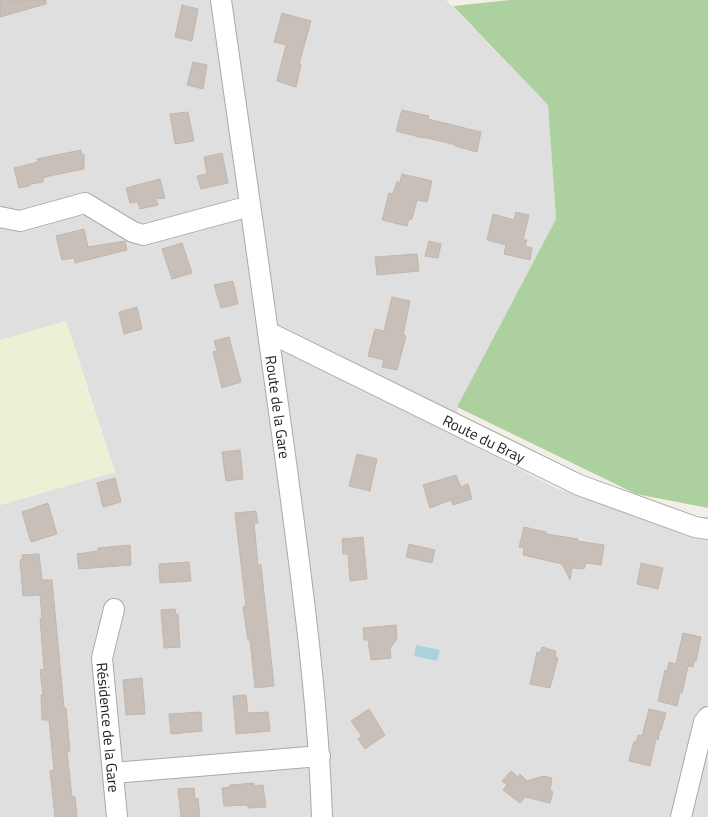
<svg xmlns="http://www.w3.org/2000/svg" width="708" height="817" font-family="'Titillium Web',sans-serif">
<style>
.residential{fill:#e0dfdf}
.farmland{fill:#eef0d5}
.forest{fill:#add19e}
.water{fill:#aad3df}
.building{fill:#c7bfb8;stroke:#c4b6ab}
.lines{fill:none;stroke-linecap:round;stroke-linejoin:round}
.minor-casing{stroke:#a9a9a9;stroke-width:22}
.minor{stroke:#fff;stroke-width:20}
.labels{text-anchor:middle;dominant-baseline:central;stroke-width:4.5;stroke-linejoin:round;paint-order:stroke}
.street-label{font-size:15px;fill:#222;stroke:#fff}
</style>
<rect width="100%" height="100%" fill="#f2efe9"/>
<polygon class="residential" points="0,0 446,0 548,105 556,219 457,407 459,438 558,489 690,531 708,535 708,817 0,817 0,505 115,472 66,321 0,340"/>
<polygon class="farmland" points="66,321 115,472 0,505 0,340"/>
<polygon class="forest" points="511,0 708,0 708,508 636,494 457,407 556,219 548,105 453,6"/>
<polygon class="water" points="416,645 440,650 437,661 414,656"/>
<g class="building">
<polygon points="0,0 46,0 46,4 0,17"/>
<polygon points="182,5 198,9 192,41 175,37"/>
<polygon points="282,13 311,21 299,64 301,65 296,87 277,81 286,45 274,42"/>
<polygon points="193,62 207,65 203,89 187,85"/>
<polygon points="402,110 429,116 428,119 481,132 477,152 455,146 456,145 423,137 423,138 396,131"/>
<polygon points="188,112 194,141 175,144 170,114"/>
<polygon points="81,150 81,154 84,154 84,169 49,176 43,178 43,182 31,184 29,186 19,188 14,168 38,162 37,159"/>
<polygon points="222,153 228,183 201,189 197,176 207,174 204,157"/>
<polygon points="402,174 432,181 427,202 417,200 412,219 409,219 407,226 382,220 389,193 393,194 397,182 400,182"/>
<polygon points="160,179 165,198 156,199 158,205 140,209 138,202 130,203 126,188"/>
<polygon points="516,212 529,215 523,240 527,240 525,246 532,248 530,260 504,254 506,245 487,240 493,214 514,220"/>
<polygon points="84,229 88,247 125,241 127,250 75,263 74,258 62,260 56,236"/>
<polygon points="429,241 441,244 438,258 425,256"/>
<polygon points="182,243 192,273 172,279 162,249"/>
<polygon points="417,254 419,271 377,275 375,257"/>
<polygon points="233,281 238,304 221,308 214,285"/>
<polygon points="392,297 410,301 403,335 406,336 397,370 382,367 384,360 368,356 375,329 384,331"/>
<polygon points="137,307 142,329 124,334 119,312"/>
<polygon points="229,337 241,382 222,388 213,352 217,351 214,341"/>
<polygon points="240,450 243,479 226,481 222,452"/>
<polygon points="357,454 377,459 370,491 349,486"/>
<polygon points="456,475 461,487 468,484 472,499 453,505 451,500 430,508 423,485"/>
<polygon points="115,478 121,502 103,507 97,483"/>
<polygon points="48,503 57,534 31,542 22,512"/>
<polygon points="256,511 258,523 254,523 258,565 261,565 274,686 255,688 250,640 248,640 243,607 246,606 235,513"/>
<polygon points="524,527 546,532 546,534 578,539 577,541 604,545 601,565 586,563 584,569 572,568 570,580 562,564 523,555 524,548 519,547"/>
<polygon points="363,537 367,579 350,581 348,554 343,554 342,539"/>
<polygon points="409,544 435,550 432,563 406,557"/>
<polygon points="130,545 131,565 79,569 77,554 98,551 98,548"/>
<polygon points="39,554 42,580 52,580 64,708 66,708 70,751 67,751 72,797 75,797 77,817 55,817 50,771 54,770 49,720 42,720 41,695 43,695 40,670 44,669 40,619 42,618 40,595 23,596 20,560 23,559 22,555"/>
<polygon points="189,562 191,581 160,583 159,564"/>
<polygon points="641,563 663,568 658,589 637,584"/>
<polygon points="175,609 176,615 178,614 180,647 164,648 161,610"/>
<polygon points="396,625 397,639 390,648 391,658 371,660 368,640 364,640 363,628"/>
<polygon points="683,633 701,637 696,661 694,661 693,667 688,666 682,693 680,693 677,706 658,701 665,670 667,671 669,662 676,664"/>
<polygon points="542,647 556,651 555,657 558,658 550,688 530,684 537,652 540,653"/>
<polygon points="142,678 145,714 126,715 123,680"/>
<polygon points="246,695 248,713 268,712 270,731 236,734 233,696"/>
<polygon points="369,709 385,735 365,749 358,739 362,736 351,721"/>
<polygon points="649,709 666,713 661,730 660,730 658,740 656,739 650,766 629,761 634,741 636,742 638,735 642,736"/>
<polygon points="201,712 202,731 171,734 169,714"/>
<polygon points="511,771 518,777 520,774 527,781 544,776 552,778 550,790 553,792 550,803 525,797 520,803 503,790 507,785 502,781"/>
<polygon points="254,783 254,786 263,785 266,807 248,808 248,805 224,806 222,788 230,787 230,785"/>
<polygon points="194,788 195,799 198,798 200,817 181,817 178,789"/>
</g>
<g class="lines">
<defs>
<g id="minor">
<path id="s1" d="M221 0C243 152 264 303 285 455 301 575 318 696 322 817"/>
<polyline points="0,217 20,221 85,203 133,232 143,235 250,206"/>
<path id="s2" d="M268 332 579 485 695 527 708 529"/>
<path id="s3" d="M114 609 102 658 117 817"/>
<polyline points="113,773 320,756"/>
<polyline points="681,817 704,722 708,717"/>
</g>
</defs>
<use href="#minor" class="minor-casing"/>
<use href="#minor" class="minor"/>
</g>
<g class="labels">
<g class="street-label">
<text stroke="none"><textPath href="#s1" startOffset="411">Route de la Gare</textPath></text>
<text stroke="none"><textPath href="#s2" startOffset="241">Route du Bray</textPath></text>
<text stroke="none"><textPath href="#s3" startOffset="120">Résidence de la Gare</textPath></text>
</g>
</g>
</svg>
